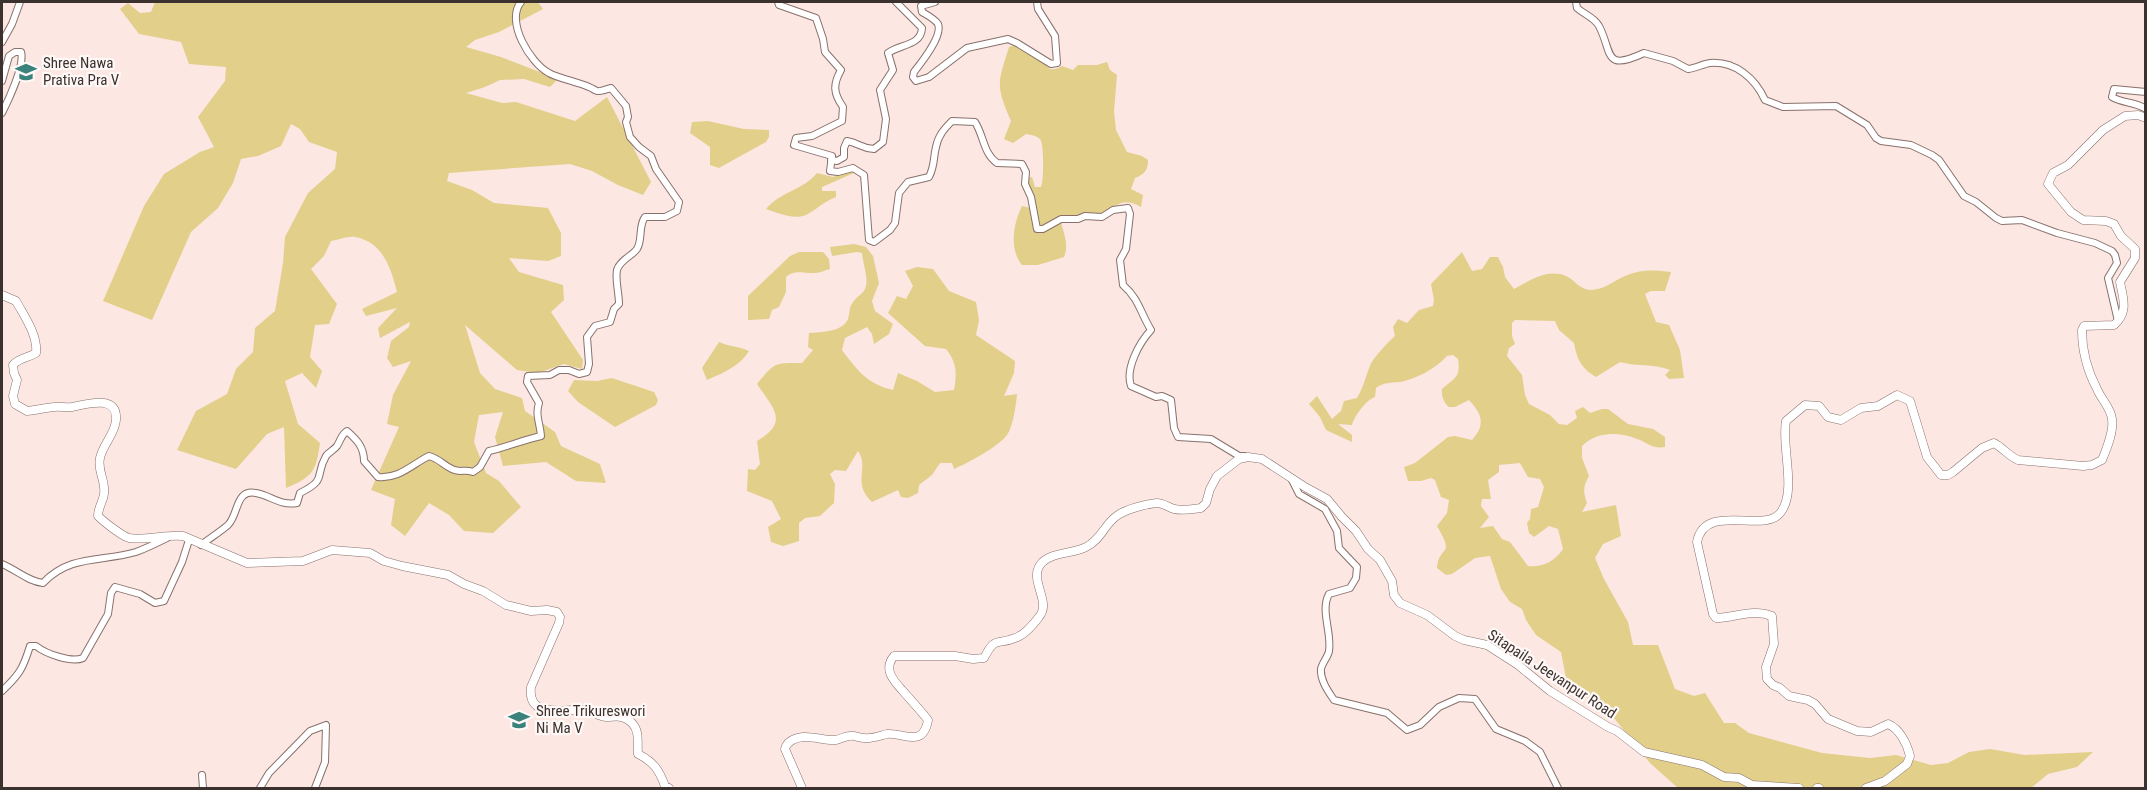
<svg xmlns="http://www.w3.org/2000/svg" width="2147" height="790" font-family="'Roboto Condensed',sans-serif">
<style>
.green{fill:#e2cf8a;fill-rule:evenodd}
.lines{fill:none;stroke-linecap:round;stroke-linejoin:round}
.minor-casing{stroke:#88716c;stroke-width:8}
.tertiary-casing{stroke:#88716c;stroke-width:9}
.minor{stroke:#fff;stroke-width:6}
.tertiary{stroke:#fff;stroke-width:8}
.labels{text-anchor:middle;dominant-baseline:central;stroke-width:4.5;stroke-linejoin:round;paint-order:stroke}
.poi-label{font-size:15px;fill:#3b312f;stroke:#fef8f7;text-anchor:start}
.street-label{font-size:15px;fill:#3b312f;stroke:#fef8f7}
</style>
<rect width="100%" height="100%" fill="#fce7e3"/>
<g class="green">
<path d="M155 2H538L543 9 499 32 475 40 466 47 501 57 558 79 550 87 524 79 500 80 485 87 466 93 502 103 516 102 575 121 607 97 651 182 643 195 618 185 592 171 570 164 449 173 447 181 472 190 494 203 548 208 561 233V256L548 261 509 258 519 272 563 285 564 300 551 312 583 360 582 369 564 364 538 373 517 370 465 325 480 373 495 389 522 398 525 411 555 432 561 446 600 464 606 483 576 481 546 462 503 466 495 437 503 412 479 415 474 442 486 473 499 481 521 507 493 533 464 531 449 515 429 503 405 536 391 525 395 499 371 490 399 427 387 424 393 395 411 361 393 367 387 358 391 341 409 327 410 322 380 338 378 328 397 308 366 316 362 309 397 292C391 268 383 242 355 237 348 236 338 240 331 241L324 256 311 269 337 304 329 324 315 325 310 357 322 371 316 388 302 373 285 381 298 424 320 443C316 471 313 477 286 488L284 427 267 434 236 469 177 450 196 411 227 394 236 369 253 352 255 328 275 311 283 263 285 237 308 193 335 169 337 152 309 142 300 129 291 124 281 146 258 156 241 159 233 183 218 208 191 232 152 320 103 301 144 206 164 174 200 152 214 147 198 117 225 81 226 67 189 64 181 42 139 34 120 9 128 3 140 13 151 12Z"/>
<path d="M1017 44C1023 47 1031 49 1036 52 1046 60 1045 76 1062 66L1073 70 1078 65H1097L1107 62 1110 70 1117 75 1114 111 1116 130 1127 152 1142 156 1148 160C1148 170 1145 174 1135 178L1131 189 1143 195 1141 207C1119 195 1117 209 1097 215L1086 213C1075 219 1075 215 1066 218 1052 221 1053 227 1037 226L1027 178 1032 177 1035 187H1041C1044 180 1044 143 1040 139 1036 135 1031 135 1026 134L1013 143 1004 139 1011 121C995 84 998 83 1009 47Z"/>
<polygon points="708,121 744,129 769,130 769,137 766,142 719,168 710,165 710,147 690,133 692,122"/>
<path d="M851 169 854 173 822 187V191H836V197C823 202 816 210 806 215 794 220 778 213 766 209 780 192 803 190 817 173L833 177Z"/>
<path d="M1022 206 1031 208 1033 224 1036 231 1061 222C1064 234 1069 245 1064 257L1038 265H1022C1009 249 1013 224 1022 206Z"/>
<path d="M854 244 866 247 873 256 879 283 872 301 875 311 893 324 889 334 874 344 872 334 867 327 845 338 842 350C857 370 867 384 893 390L898 373 917 381 935 392 954 390C957 373 957 363 946 349L925 346 888 313 897 296 906 299 913 286 905 271 917 267 933 269 949 291 976 302 979 320 976 335 1015 361 1014 373 1004 396 1017 394C1016 405 1013 427 1007 435 998 447 968 463 954 469L952 463H940L932 475 919 485 918 493 908 498 901 497 898 490 872 502C851 482 870 468 858 451L846 471 835 470 830 474 835 484 834 503 820 516 805 518 799 523V541L783 546 771 542 768 527 781 519 772 501 747 491 748 469 755 470 760 464 757 441C790 422 773 408 757 384 775 362 774 363 802 363L813 350 808 347 809 333C821 332 843 332 848 319 850 312 849 306 854 301 858 295 864 294 866 286 868 277 863 263 862 253L857 252 832 256 830 247Z"/>
<path d="M799 252H823L829 259 830 269C825 270 820 273 815 273 804 274 796 269 786 277V292L779 307 772 310 769 319 748 320V296L790 256Z"/>
<path d="M1462 252 1472 271 1482 269 1490 257H1498L1503 267 1505 277 1514 289C1529 281 1548 268 1566 276 1575 280 1579 289 1590 290 1604 290 1613 281 1625 276 1640 269 1655 270 1671 272L1665 291H1651L1645 294 1656 322 1669 325 1680 350 1684 378 1669 379 1665 375 1670 370C1651 363 1639 367 1620 362L1596 377C1581 368 1577 359 1574 343L1559 330 1555 321 1515 320 1512 323V336L1515 344 1509 348 1507 356 1522 375 1525 395 1529 404 1550 415 1559 424 1567 425 1577 418 1575 411 1583 407 1590 413 1602 409H1608L1628 424 1653 429 1665 437V447C1651 449 1649 443 1637 439 1619 432 1597 431 1582 446V458L1589 476C1583 486 1583 492 1587 503L1582 512 1616 505 1621 536 1603 544 1595 558 1604 579 1628 622 1633 645H1658L1675 689 1694 696 1705 693 1724 723H1735L1749 733 1822 753 1870 758 1896 755 1931 765 1948 763 1969 752 1990 749 2025 755 2093 752 2077 767 2048 774 2031 788H1678L1650 763 1614 718 1581 693 1566 678 1561 652 1536 635 1526 620 1522 609 1510 602 1501 589 1490 556 1475 558 1452 574 1446 575 1437 568C1439 544 1456 558 1437 526L1447 513 1449 500 1441 497 1435 480 1431 478 1421 481H1408L1404 467 1415 463 1448 437 1455 436 1472 440C1486 424 1482 414 1469 400L1455 407H1449C1444 403 1441 396 1442 389 1455 378 1461 377 1458 359L1453 355 1447 356C1436 368 1417 379 1400 382 1390 383 1384 382 1376 388L1375 397C1366 400 1355 415 1352 425L1338 424 1352 435V442L1326 430 1320 417 1309 404 1317 396 1332 419 1341 411 1344 401 1357 398C1364 386 1365 378 1370 366 1372 359 1389 341 1395 336L1393 327 1398 319 1407 323 1419 310 1433 306 1434 300 1431 284ZM1520 463 1528 477 1540 479 1544 487 1538 507 1531 509 1530 519 1527 523 1529 533 1534 537 1549 526 1558 529 1563 549C1555 561 1542 568 1528 566L1510 542 1502 539 1493 526 1480 528 1489 517 1481 506 1482 499H1491L1488 480 1499 472V465Z"/>
<path d="M719 342C729 347 739 346 749 351 740 366 723 373 707 380L702 368Z"/>
<polygon points="612,378 654,392 658,400 656,405 615,427 578,402 568,391 574,380 597,381"/>
</g>
<g class="lines">
<defs>
<g id="minor">
<path d="M778 2 779 5 816 18 823 39 825 52 841 70C833 84 833 93 843 107L842 121 812 136 796 138 794 145 832 156 830 171 838 172 853 168 864 175 869 240 874 242 890 230 895 223 899 193 908 182 929 177C935 165 933 159 936 147 938 136 944 129 952 121L975 122C984 136 983 153 997 163L1022 164 1026 172 1025 184 1031 197 1037 229H1043L1061 219H1078L1085 216 1102 217 1113 210 1128 208 1130 214 1126 249 1120 260 1123 285C1139 299 1140 312 1151 330 1139 343 1125 369 1131 386L1156 397 1162 396 1171 400 1174 428 1178 437 1211 439 1239 456H1244"/>
<path d="M935 2 921 6 922 12C927 15 935 19 938 24 943 36 921 63 914 72L913 77 916 81 929 77 967 48 1008 39 1017 43 1051 64 1057 63 1055 36 1038 9 1037 2"/>
<path d="M1576 2 1577 8C1585 15 1594 17 1599 26 1613 53 1603 72 1644 53L1673 61 1688 69C1696 68 1703 64 1710 63 1735 61 1755 78 1765 100L1783 107 1836 106 1867 125 1876 138 1881 141 1911 145 1932 155 1939 160 1964 196 1976 202 1996 218 2002 221 2022 220 2057 233 2095 243 2112 251 2115 255 2117 263 2108 278 2118 321"/>
<polyline points="2,42 12,24 20,2"/>
<path d="M2 81 9 56 15 52H21C25 65 8 101 2 113"/>
<path d="M2146 92 2114 89 2112 97C2124 104 2134 101 2146 109"/>
<path d="M831 160 837 161 844 157V148L847 141C859 143 860 148 874 149L883 142 886 119 880 90 893 70 888 53C900 44 921 46 922 28L896 2"/>
<path d="M1291 478 1299 494 1325 509 1337 531 1339 548 1357 567 1356 578 1350 588 1329 594C1320 610 1332 633 1329 651 1328 657 1322 663 1321 669 1320 680 1328 691 1334 700L1387 713 1407 730 1420 725 1439 707 1459 698 1475 699 1496 729 1525 741 1540 752 1558 788"/>
<path d="M201 545C210 538 220 532 228 525 239 514 235 489 256 493 272 496 280 506 297 503L300 493C328 479 314 477 326 456 329 452 334 450 337 446 341 440 340 436 347 431 357 440 364 447 364 461L378 477C399 479 411 465 429 456 440 459 443 465 452 469 459 473 465 469 473 472L480 467 489 451C507 447 523 440 541 436 540 423 535 415 539 403L527 382 528 376 550 375 559 370H569L579 374 587 372 589 364 587 337 595 326 610 322 614 309 619 304C619 293 615 280 617 270 620 260 632 256 637 249 643 239 638 226 645 217H665L677 211 679 202 656 169 651 156 639 147 630 137 626 122 628 117 626 106 611 88C607 89 600 92 597 91 594 90 592 88 589 87 578 82 557 78 549 73 530 63 505 21 521 2"/>
<path d="M2 564C17 570 27 581 43 583 70 554 103 562 136 552 147 548 157 543 167 538"/>
<path d="M2 691C19 675 23 669 30 646H36C46 654 72 663 83 658L108 614 111 593 115 587 140 594 155 603 164 601 182 562 189 540"/>
<polyline points="202,775 203,788"/>
<polyline points="260,788 269,773 310,731 326,725 325,762 315,788"/>
</g>
<g id="tertiary">
<path d="M2 295 16 301C24 316 38 335 36 353 28 358 19 358 13 365L14 373 17 380 13 396 15 404 27 411C36 410 45 408 54 407 60 406 66 408 72 407 86 404 118 394 116 420 115 434 103 444 100 458 97 471 106 481 104 494 103 502 98 507 98 516 104 522 122 536 129 538 147 541 165 534 183 536L247 563 303 561 332 550 370 553 384 561 402 566 448 575 464 584 483 591 506 605 531 611 547 610 557 612 560 617 559 623 531 687C527 720 565 708 584 710 592 710 599 717 606 717 616 717 623 714 632 723 640 731 637 743 638 754 654 762 659 770 665 786L669 788"/>
<path d="M802 788 785 749C787 741 795 738 803 737 814 736 825 741 836 740 841 739 845 736 850 736 854 735 859 738 864 738 872 739 879 736 887 734 903 732 923 749 928 720 920 710 911 700 902 690 893 680 883 669 894 656H955L973 659 984 658C996 635 996 646 1015 638 1025 635 1033 625 1039 617 1052 602 1029 581 1040 565 1049 552 1073 554 1086 547 1102 539 1104 524 1118 515 1127 509 1146 504 1157 503 1163 503 1168 507 1174 509 1183 511 1193 509 1201 508L1206 503 1210 489 1217 476 1239 459 1248 457 1262 459 1305 487 1327 499 1342 517 1356 531 1368 549 1380 560 1392 581 1394 595 1400 603 1427 615 1455 636 1464 640 1487 645 1518 665 1550 691 1608 727 1617 731 1644 752 1702 765 1724 777 1739 778 1752 785 1799 788"/>
<polyline points="1817,788 1819,788"/>
<path d="M1866 788 1885 781 1907 764 1910 756C1907 744 1900 729 1888 724L1871 732 1857 731 1828 719 1815 704 1808 700 1789 696 1780 688 1773 685 1767 679 1766 667 1774 644 1772 616C1753 608 1734 618 1716 618L1713 614 1697 542C1705 501 1765 535 1781 512 1797 490 1781 446 1786 421L1805 405 1819 406 1828 417 1841 420 1861 408 1878 406 1897 395 1910 401 1927 457 1941 475H1948L1953 472 1982 448 1994 443C2003 448 2009 456 2018 460L2083 466 2092 465 2102 460C2107 448 2114 431 2112 419 2111 408 2101 399 2097 389 2088 372 2082 350 2082 330L2084 326 2114 325C2129 312 2123 298 2120 282L2135 258V249L2121 236 2114 224 2106 221 2083 220 2071 212 2048 184 2053 173 2068 165 2103 130 2125 116 2138 115 2146 118"/>
</g>
</defs>
<use href="#minor" class="minor-casing"/>
<use href="#tertiary" class="tertiary-casing"/>
<use href="#minor" class="minor"/>
<use href="#tertiary" class="tertiary"/>
</g>
<defs>
<symbol id="school-bare" viewBox="-9 -9 18 18"><path d="M0-5L7-2L0 1L-7-2ZM-4 1L0 2.5L4 1V4Q0 6-4 4Z" fill="#3b827c" stroke="#fef8f7" stroke-width="2.5" paint-order="stroke"/></symbol>
</defs>
<g fill-rule="evenodd">
<use href="#school-bare" x="11" y="57" width="30" height="30"/>
<use href="#school-bare" x="504" y="705" width="30" height="30"/>
</g>
<g class="labels">
<g class="poi-label">
<text x="43" y="63">Shree Nawa<tspan x="43" dy="17">Prativa Pra V</tspan></text>
<text x="536" y="711">Shree Trikureswori<tspan x="536" dy="17">Ni Ma V</tspan></text>
</g>
<g class="street-label">
<text transform="translate(1552 674) rotate(33)">Sitapaila Jeevanpur Road</text>
</g>
</g>
<rect width="2147" height="790" fill="none" stroke="#3b312f" stroke-width="6"/>
</svg>
